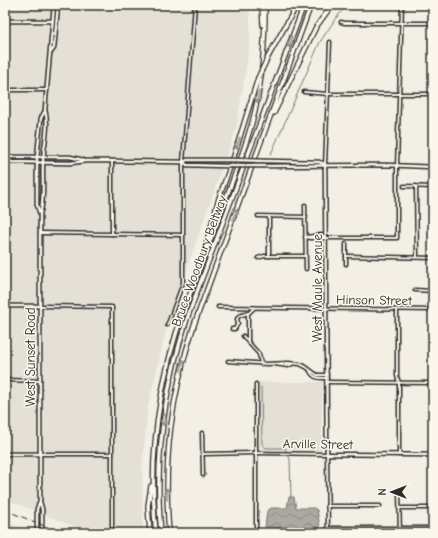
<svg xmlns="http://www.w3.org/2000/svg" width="438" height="538" font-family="'Comic Neue',sans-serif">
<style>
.built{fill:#e4e0d6}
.water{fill:url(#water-waves);stroke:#787772}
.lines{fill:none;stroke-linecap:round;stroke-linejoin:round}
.stream{stroke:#787772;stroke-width:1}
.street-casing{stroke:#2b2b2b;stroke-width:5}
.secondary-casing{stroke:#2b2b2b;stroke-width:5.5}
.highway-casing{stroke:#2b2b2b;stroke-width:6}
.street{stroke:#fbf7ec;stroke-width:2}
.secondary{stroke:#fbf7ec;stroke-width:2.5}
.highway{stroke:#fbf7ec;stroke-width:3.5}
.rail{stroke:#2b2b2b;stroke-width:1;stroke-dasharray:6 3;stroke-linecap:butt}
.secondary-bridge-casing{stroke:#2b2b2b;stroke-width:5.5;stroke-linecap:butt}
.highway-bridge-casing{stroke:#2b2b2b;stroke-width:6;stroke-linecap:butt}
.secondary-bridge{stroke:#fbf7ec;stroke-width:2.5}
.highway-bridge{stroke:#fbf7ec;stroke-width:3.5}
.oneway{stroke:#93918c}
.labels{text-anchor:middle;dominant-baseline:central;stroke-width:3;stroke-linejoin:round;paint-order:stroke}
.street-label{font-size:13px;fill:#2b2b2b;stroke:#fbf7ec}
</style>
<defs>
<pattern id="water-waves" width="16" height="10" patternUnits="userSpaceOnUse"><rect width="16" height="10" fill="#aca9a2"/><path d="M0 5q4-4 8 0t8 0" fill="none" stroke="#8c8a84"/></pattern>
</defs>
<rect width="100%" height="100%" fill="#f3efe4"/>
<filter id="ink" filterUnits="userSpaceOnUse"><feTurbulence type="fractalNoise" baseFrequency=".025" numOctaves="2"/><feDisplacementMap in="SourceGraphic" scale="8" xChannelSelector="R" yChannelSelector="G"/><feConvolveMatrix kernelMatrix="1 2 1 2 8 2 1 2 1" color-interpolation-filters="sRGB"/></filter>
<g filter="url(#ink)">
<g class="built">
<polygon points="5,5 250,5 250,35 247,63 236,129 168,322 148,407 142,468 143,533 91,533 5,499"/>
<polygon points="259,382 322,382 322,451 259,450"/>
<polygon points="5,522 32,531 32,533 5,533"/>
</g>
<polygon class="water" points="289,497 294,497 296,508 314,508 317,510 321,533 264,533 264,531 308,531 307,528 265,527 267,511 271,508 287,508"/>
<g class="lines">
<g class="stream">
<polyline points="271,154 320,42 336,18 347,5"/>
<polyline points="261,387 262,444 266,448 285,448 290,459 291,497"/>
</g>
<defs>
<g id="street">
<polyline points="341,22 345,23 433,23"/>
<polyline points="5,90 47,90"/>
<polyline points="304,92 328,94 433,94"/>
<polyline points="112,161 112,234"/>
<polyline points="325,165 330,42"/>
<polyline points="404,186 433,187"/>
<polyline points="416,186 417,257"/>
<polyline points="305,205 306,269"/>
<polyline points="258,216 306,217"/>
<polyline points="40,233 183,235"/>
<polyline points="305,237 310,238 397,238 397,166 402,5"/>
<polyline points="306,237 321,235 325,237"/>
<polyline points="346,244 346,264"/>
<polyline points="269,256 269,217"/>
<polyline points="346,256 433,258"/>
<polyline points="258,258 264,256 305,256"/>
<polyline points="415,290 433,291"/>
<polyline points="40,306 112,307 112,527"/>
<polyline points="218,307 433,310"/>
<polyline points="254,308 248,314 248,342 259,354 261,364"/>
<polyline points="397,310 397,376 399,383 399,455"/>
<polyline points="167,325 169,321 183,283 183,162 195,5"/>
<polyline points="232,329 235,329 238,323 237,319 239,316 248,313"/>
<polyline points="243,336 248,341"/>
<polyline points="228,361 267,364 288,363 300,364 306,367 317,375 327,375"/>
<polyline points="274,364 288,366 292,364"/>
<path d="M310 371C314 379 319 378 327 378"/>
<polyline points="5,380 40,381"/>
<polyline points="327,382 433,383"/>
<polyline points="256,384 256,533"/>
<polyline points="202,433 203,475"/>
<polyline points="39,454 112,454"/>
<polyline points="203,454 255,453 327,454 328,533"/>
<polyline points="399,493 400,533"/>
<polyline points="327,506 380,506"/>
<polyline points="399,508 433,508"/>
<polyline points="328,528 433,528"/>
</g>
<g id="secondary">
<polyline points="5,21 52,21"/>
<polyline points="51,52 54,48 58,5"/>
<polyline points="5,159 9,159 11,157 70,157 83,160"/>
<polyline points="9,159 11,162 70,163 86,161 112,161 183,162 187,165 227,166"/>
<polyline points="266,161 319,162 325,164"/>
<polyline points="183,162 187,160 229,160"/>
<polyline points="325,165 327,454 433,455"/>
<polyline points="264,166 386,165 433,167"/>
<polyline points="40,214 37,205 37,157 41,118 45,111"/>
<polyline points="5,306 40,306"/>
<polyline points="5,454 39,454"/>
<polyline points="40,502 42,509 42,533"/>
<path d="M37 533V509L40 501V214C45 198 42 180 43 163 43 146 50 127 45 110L54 5"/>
</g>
<g id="highway">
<polyline points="262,5 263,25"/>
<polyline points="268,57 297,5"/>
<polyline points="274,113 316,27 332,5"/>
<polyline points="204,251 219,198 234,156 258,78"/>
<polyline points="150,533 148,506 151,486"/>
<path d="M156 533C148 458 159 383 183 312 198 274 212 236 226 198 237 169 248 141 255 111 263 76 265 41 265 5"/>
<path d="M161 533C154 460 165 385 188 316L304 5"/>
<path d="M169 533C163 459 171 396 194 325L311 5"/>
</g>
</defs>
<use href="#street" class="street-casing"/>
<use href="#secondary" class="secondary-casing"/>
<use href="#highway" class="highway-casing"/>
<use href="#street" class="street"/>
<use href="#secondary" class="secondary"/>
<use href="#highway" class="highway"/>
<polyline class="rail" points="5,510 62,533"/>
<defs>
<g id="secondary-bridge">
<polyline points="229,160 266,161"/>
<polyline points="227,166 264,166"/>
</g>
<polyline id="highway-bridge" points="258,78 268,57"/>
</defs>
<use href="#secondary-bridge" class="secondary-bridge-casing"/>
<use href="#highway-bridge" class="highway-bridge-casing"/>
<use href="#secondary-bridge" class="secondary-bridge"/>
<use href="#highway-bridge" class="highway-bridge"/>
</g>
<defs><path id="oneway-shaft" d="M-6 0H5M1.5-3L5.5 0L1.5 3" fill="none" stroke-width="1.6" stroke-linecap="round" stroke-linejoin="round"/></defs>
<g class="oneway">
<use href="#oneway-shaft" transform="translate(290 42) rotate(110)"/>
<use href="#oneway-shaft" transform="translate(258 97) rotate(101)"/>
<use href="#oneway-shaft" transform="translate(238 143) rotate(108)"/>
<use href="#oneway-shaft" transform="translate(235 214) rotate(-70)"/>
<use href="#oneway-shaft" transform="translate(182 365) rotate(-77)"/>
<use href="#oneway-shaft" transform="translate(164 420) rotate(98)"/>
<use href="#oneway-shaft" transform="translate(167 494) rotate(-91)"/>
</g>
</g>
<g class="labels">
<g class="street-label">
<text transform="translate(199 261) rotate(-70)">Bruce Woodbury Beltway</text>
<text transform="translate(317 288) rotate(-90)">West Maule Avenue</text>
<text transform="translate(374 300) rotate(1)">Hinson Street</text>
<text transform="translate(30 357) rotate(-90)">West Sunset Road</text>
<text transform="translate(318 444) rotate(1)">Arville Street</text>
</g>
</g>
<rect width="438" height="538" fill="none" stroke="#fbf7ec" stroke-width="20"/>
<rect x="10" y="10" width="418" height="518" fill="none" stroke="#2b2b2b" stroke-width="1.5" filter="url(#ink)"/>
<g transform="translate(392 492) rotate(270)" stroke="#fbf7ec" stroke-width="3" paint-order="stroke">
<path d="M0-3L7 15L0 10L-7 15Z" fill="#2b2b2b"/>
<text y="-6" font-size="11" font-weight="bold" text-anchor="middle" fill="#2b2b2b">N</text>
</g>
</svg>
